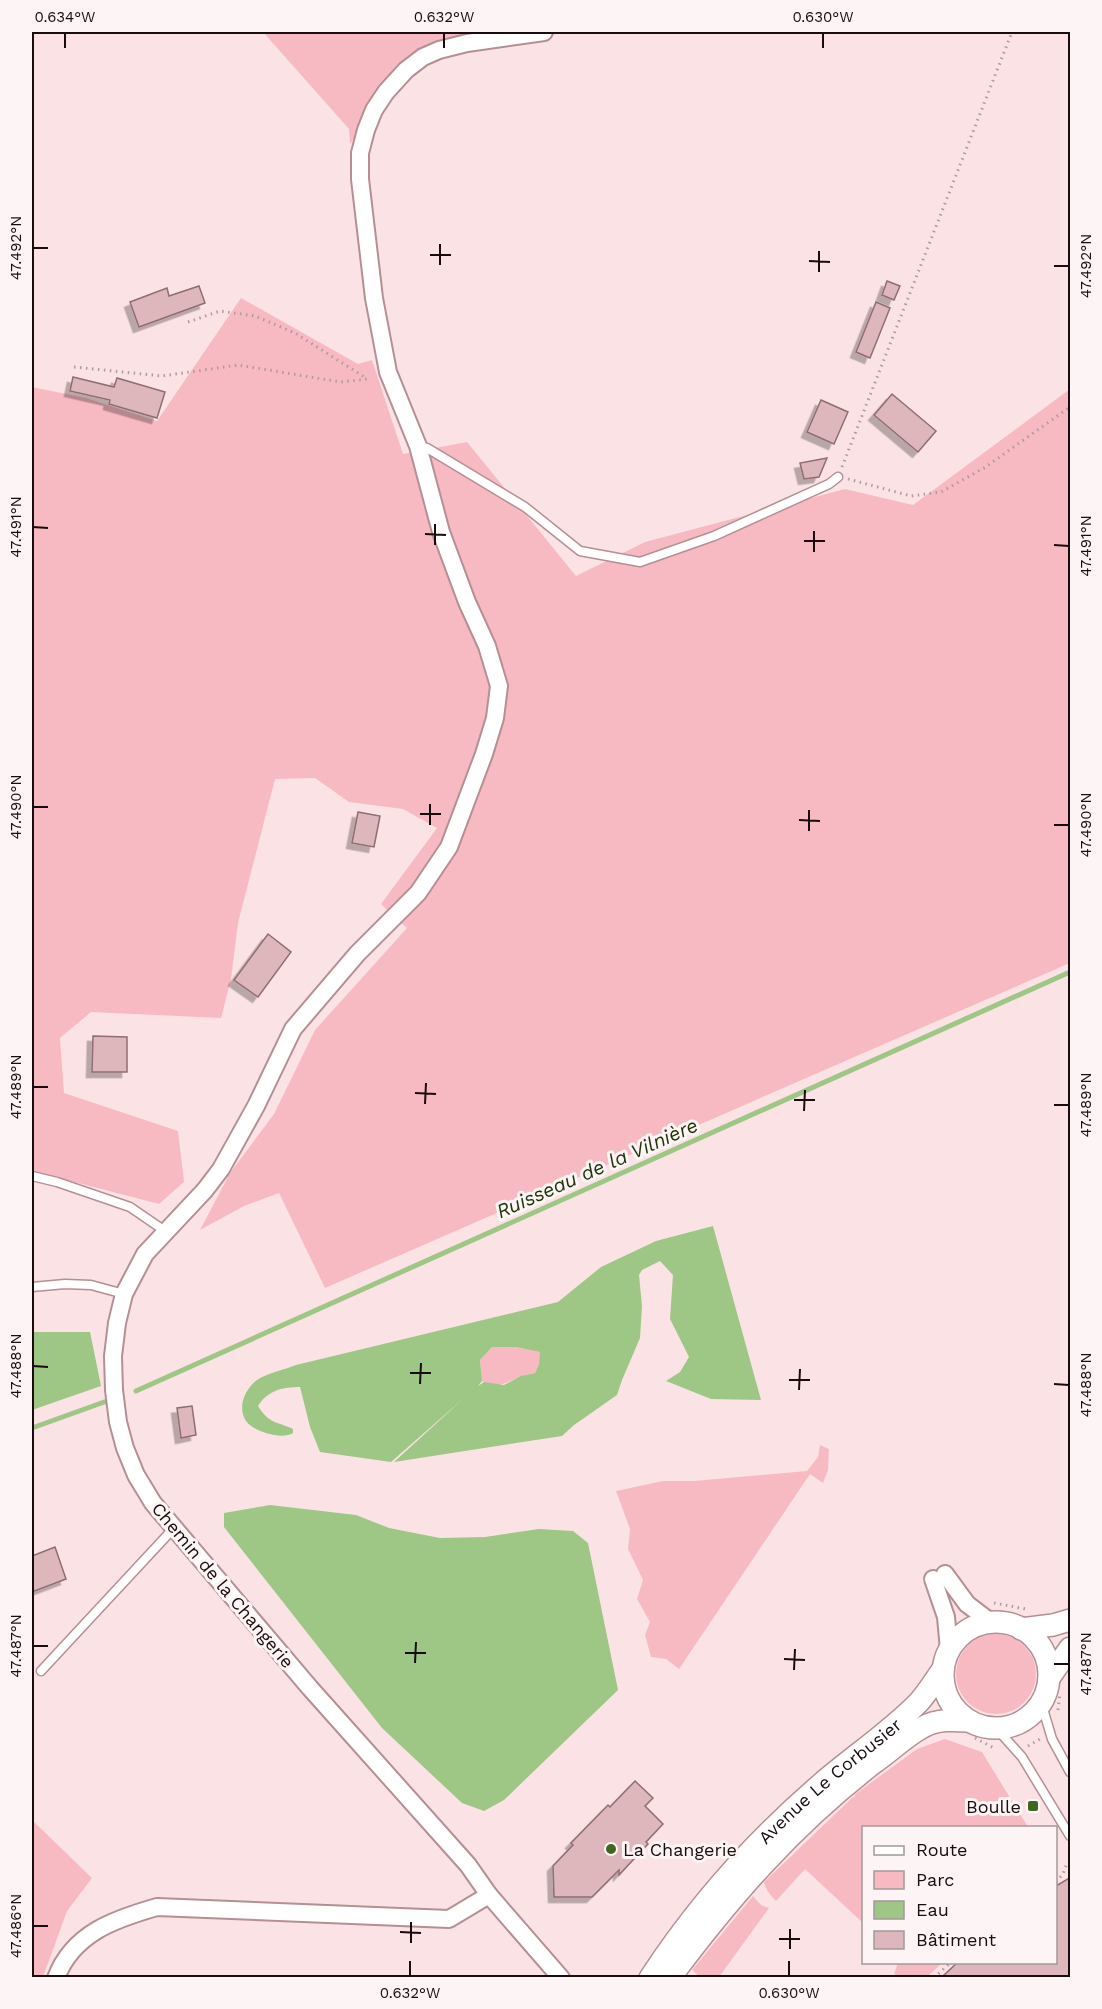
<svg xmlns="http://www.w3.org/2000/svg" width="1102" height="2009" font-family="'Work Sans',sans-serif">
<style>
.green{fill:#f8bac2}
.water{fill:#9ec684;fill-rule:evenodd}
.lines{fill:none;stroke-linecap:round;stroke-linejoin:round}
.stream{stroke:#9ec684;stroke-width:5}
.building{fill:#deb7bc;stroke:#8f6d71;stroke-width:1.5;filter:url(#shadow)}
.service-casing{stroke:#b48f94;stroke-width:11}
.minor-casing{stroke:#b48f94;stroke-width:20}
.tertiary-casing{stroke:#b48f94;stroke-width:24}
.path{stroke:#af9b9d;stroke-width:3;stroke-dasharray:1.5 4.5;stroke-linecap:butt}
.service{stroke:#fff;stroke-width:8}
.minor{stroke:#fff;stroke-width:16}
.tertiary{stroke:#fff;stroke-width:21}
.ticks{fill:none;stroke:#190c0e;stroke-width:2}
.poi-dot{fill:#406722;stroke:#fdf5f5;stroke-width:2}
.labels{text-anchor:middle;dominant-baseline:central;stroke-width:6;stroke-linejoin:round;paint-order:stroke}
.street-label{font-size:18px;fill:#190c0e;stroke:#fdf5f5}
.poi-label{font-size:18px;fill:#190c0e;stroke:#fdf5f5;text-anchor:end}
.water-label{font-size:20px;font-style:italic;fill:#1c3506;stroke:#fdf5f5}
.neatline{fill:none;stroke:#190c0e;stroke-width:2}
.ticks-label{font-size:15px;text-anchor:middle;fill:#190c0e}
</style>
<defs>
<filter id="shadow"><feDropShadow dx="-5.5" dy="5.5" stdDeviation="0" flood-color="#0004"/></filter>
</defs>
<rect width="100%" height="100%" fill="#fbe3e5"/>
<g class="green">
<polygon points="263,32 496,32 412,58 350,144 349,129"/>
<polygon points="241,298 358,364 372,360 403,454 467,442 576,576 645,542 845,489 913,505 1070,389 1070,963 325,1288 279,1193 244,1206 200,1230 230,1173 274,1114 315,1030 407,928 381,904 437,828 403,809 349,802 315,778 275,779 238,923 231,979 221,1018 91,1012 60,1038 64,1093 178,1131 184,1182 159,1204 32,1171 32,387 86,398 157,421"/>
<path d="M492 1347H516L541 1352 539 1364 535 1373C530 1374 524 1375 520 1377 507 1382 496 1390 482 1381L480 1360Z"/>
<polygon points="820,1445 829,1449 828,1470 823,1483 810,1474 679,1669 666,1659 651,1657 645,1635 650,1622 637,1599 643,1580 628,1549 630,1529 616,1491 663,1481 694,1481 807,1471 818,1457"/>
<circle cx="996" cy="1674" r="40"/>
<path d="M945 1739 982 1752 1028 1827 864 1828 863 1923 805 1869 776 1901C770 1895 766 1890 764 1882L853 1797H855L854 1795 917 1749Z"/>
<polygon points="32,1820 92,1878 67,1911 43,1977 32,1977"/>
<polygon points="753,1896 761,1905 769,1908 719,1977 696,1977 697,1974 692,1970"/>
<polygon points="898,1963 898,1962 942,1963 926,1978 899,1977 894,1974"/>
</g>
<g class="water">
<path d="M713 1226 761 1400 711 1399 666 1381 680 1372 689 1357 670 1319 673 1275 660 1261 642 1270 639 1275 642 1306 640 1338 622 1380 617 1395 574 1425 562 1436 394 1462 464 1398 391 1462 320 1452 310 1427 300 1387C283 1387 268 1390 258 1406 269 1424 276 1421 293 1429V1433C282 1440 254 1432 246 1421 237 1407 245 1389 257 1380 267 1373 284 1370 296 1365L558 1302 601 1267 656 1241ZM492 1347H516L540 1352 539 1364 535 1373 521 1376 504 1385 484 1382 478 1386 482 1381 480 1360Z"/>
<polygon points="32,1332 90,1332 101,1386 32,1410"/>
<polygon points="270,1505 356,1515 389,1528 440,1538 485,1537 539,1529 573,1531 588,1543 618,1690 504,1800 484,1811 462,1803 382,1728 224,1527 224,1513"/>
</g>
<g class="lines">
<g class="stream">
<polyline points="136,1391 1070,972"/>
<polyline points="32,1428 107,1401"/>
</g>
</g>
<g class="building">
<polygon points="887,281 900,286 894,300 882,295"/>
<polygon points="199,286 205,303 139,327 130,302 167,288 169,296"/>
<polygon points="876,302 890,308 870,358 856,352"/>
<polygon points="73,377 114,387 117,378 165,392 157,418 109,404 110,400 70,391"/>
<polygon points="892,394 936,431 918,452 874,415"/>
<polygon points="821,400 848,412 834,444 807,432"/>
<polygon points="827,458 819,477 804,479 800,463"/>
<polygon points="358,812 380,816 374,847 352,843"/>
<polygon points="268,934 291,952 258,997 234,980"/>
<polygon points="93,1036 127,1037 127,1072 92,1072"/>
<polygon points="192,1406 196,1435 181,1438 177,1408"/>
<polygon points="55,1547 66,1579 32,1592 32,1556"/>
<polygon points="635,1781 653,1798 645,1806 663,1824 646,1842 648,1844 632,1861 619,1875 619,1870 592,1897 554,1897 553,1866 573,1845 571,1843 608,1805 610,1807"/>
<polygon points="1071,1877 1071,1977 942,1977 958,1962 1056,1962 1056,1886"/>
</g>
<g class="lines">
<defs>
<g id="service">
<polyline points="418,446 427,448 525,507 580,551 640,562 714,536 829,484 838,477"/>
<polyline points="32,1176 57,1182 130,1207 165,1231"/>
<polyline points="32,1287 65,1284 91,1285 124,1294"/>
<polyline points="41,1671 173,1529"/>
<polyline points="1041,1702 1052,1739 1070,1772"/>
<polyline points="996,1728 1022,1757 1070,1836"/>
</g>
<g id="minor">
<polyline points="544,32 467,43 439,50 423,57 406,70 386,92 374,110 366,130 360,153 360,179 374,298 388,372 418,446 441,532 467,602 487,646 499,686 495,718 484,754 449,847 418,893 357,954 293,1029 256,1106 221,1169 205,1190 145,1254 124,1294 117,1323 113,1356 114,1390 118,1422 125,1448 136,1475 153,1503 310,1688 468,1865 489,1895 561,1978"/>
<polyline points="945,1574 967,1604 992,1623"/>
<polyline points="933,1579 946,1617 949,1650"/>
<path d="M56 1978C73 1933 115 1919 157 1907L449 1919 489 1895"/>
</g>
<g id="tertiary">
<circle cx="996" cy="1675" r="53"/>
<polyline points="1021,1629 1053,1625 1070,1620"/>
<polyline points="1049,1678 1070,1648"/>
<path id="s1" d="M650 1978C697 1906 756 1840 821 1784 852 1757 891 1731 919 1702 928 1692 935 1680 943 1669"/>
<path d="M670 1978C732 1895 793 1825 875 1762 891 1751 906 1736 923 1727 937 1719 953 1720 968 1721"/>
</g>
</defs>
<use href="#service" class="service-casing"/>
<use href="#minor" class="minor-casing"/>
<use href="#tertiary" class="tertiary-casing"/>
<g class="path">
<polyline points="188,322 220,311 255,316 295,333 366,378"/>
<polyline points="74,367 162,376 238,365 341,382 367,379"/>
<polyline points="842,467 1012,32"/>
<polyline points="848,479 911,496 941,492 984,468 1070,407"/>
<polyline points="994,1603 1026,1609"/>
<polyline points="1058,1710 1060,1693"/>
<polyline points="975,1738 996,1749"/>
<polyline points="1028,1746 1040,1739"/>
<polyline points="1070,1867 1070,1868"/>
<polyline points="1056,1882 1063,1874 1067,1863"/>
<polyline points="934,1978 951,1962"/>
</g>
<use href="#service" class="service"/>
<use href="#minor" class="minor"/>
<use href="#tertiary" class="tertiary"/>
</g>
<path class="ticks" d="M65 48V33M444 48V33M823 48V33M33 248H48M430 255H451M809 261 830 262M440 265V244M1054 266H1069M819 272V251M33 527 48 528M425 534 446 535M804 541H825M435 545V524M1054 545 1069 546M814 552V531M33 807H48M420 814H441M799 820 820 821M430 825V804M1054 825H1069M809 831V810M33 1087H48M415 1093 436 1094M794 1100H815M425 1104 426 1083M1054 1105H1069M804 1111 805 1090M33 1366 48 1367M410 1373H431M789 1380H810M420 1384 421 1363M1054 1384 1069 1385M799 1390 800 1369M33 1646H48M405 1653H426M784 1659 805 1660M415 1663 416 1642M1054 1664H1069M794 1670 795 1649M33 1926H48M400 1932 421 1933M779 1939H800M411 1943V1922M790 1949V1929M410 1976V1961M789 1976V1961"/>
<g class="poi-dot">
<rect x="1027" y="1800" width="12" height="12" rx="3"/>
<circle cx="611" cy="1849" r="6"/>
</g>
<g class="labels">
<g class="street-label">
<text transform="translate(223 1585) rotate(50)">Chemin de la Changerie</text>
<text stroke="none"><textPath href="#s1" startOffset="268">Avenue Le Corbusier</textPath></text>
</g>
<g class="poi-label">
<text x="1021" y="1806">Boulle</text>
<text x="623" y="1849" text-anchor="start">La Changerie</text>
</g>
<g class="water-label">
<text transform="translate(597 1168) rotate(-24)">Ruisseau de la Vilnière</text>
</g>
</g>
<rect width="1102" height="2009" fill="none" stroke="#fdf5f5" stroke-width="66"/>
<rect x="862" y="1826" width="195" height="138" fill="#fdf5f5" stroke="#a29899" stroke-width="1.5"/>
<rect x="874" y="1846" width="30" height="9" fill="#ffffff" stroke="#a29899" stroke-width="1.5"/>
<text x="916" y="1856" font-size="18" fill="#190c0e">Route</text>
<rect x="874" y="1871" width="30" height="18" fill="#f8bac2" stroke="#a29899" stroke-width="1.5"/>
<text x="916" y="1886" font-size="18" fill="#190c0e">Parc</text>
<rect x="874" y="1901" width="30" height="18" fill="#9ec684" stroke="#a29899" stroke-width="1.5"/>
<text x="916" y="1916" font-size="18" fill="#190c0e">Eau</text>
<rect x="874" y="1931" width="30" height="18" fill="#deb7bc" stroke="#a29899" stroke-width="1.5"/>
<text x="916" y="1946" font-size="18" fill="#190c0e">Bâtiment</text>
<rect x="33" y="33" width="1036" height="1943" class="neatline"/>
<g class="ticks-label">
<text x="65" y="22">0.634°W</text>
<text x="444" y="22">0.632°W</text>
<text x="823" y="22">0.630°W</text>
<text transform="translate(16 248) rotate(-90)" y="5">47.492°N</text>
<text transform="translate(1086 266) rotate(-90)" y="5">47.492°N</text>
<text transform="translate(16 527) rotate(-90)" y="5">47.491°N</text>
<text transform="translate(1086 546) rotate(-90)" y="5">47.491°N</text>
<text transform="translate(16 807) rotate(-90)" y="5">47.490°N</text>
<text transform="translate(1086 825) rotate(-90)" y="5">47.490°N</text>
<text transform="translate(16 1087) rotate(-90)" y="5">47.489°N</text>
<text transform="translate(1086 1105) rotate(-90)" y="5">47.489°N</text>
<text transform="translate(16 1366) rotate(-90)" y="5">47.488°N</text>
<text transform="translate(1086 1385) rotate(-90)" y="5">47.488°N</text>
<text transform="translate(16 1646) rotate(-90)" y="5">47.487°N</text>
<text transform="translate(1086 1664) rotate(-90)" y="5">47.487°N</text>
<text transform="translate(16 1926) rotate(-90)" y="5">47.486°N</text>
<text x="410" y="1998">0.632°W</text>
<text x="789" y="1998">0.630°W</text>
</g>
</svg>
